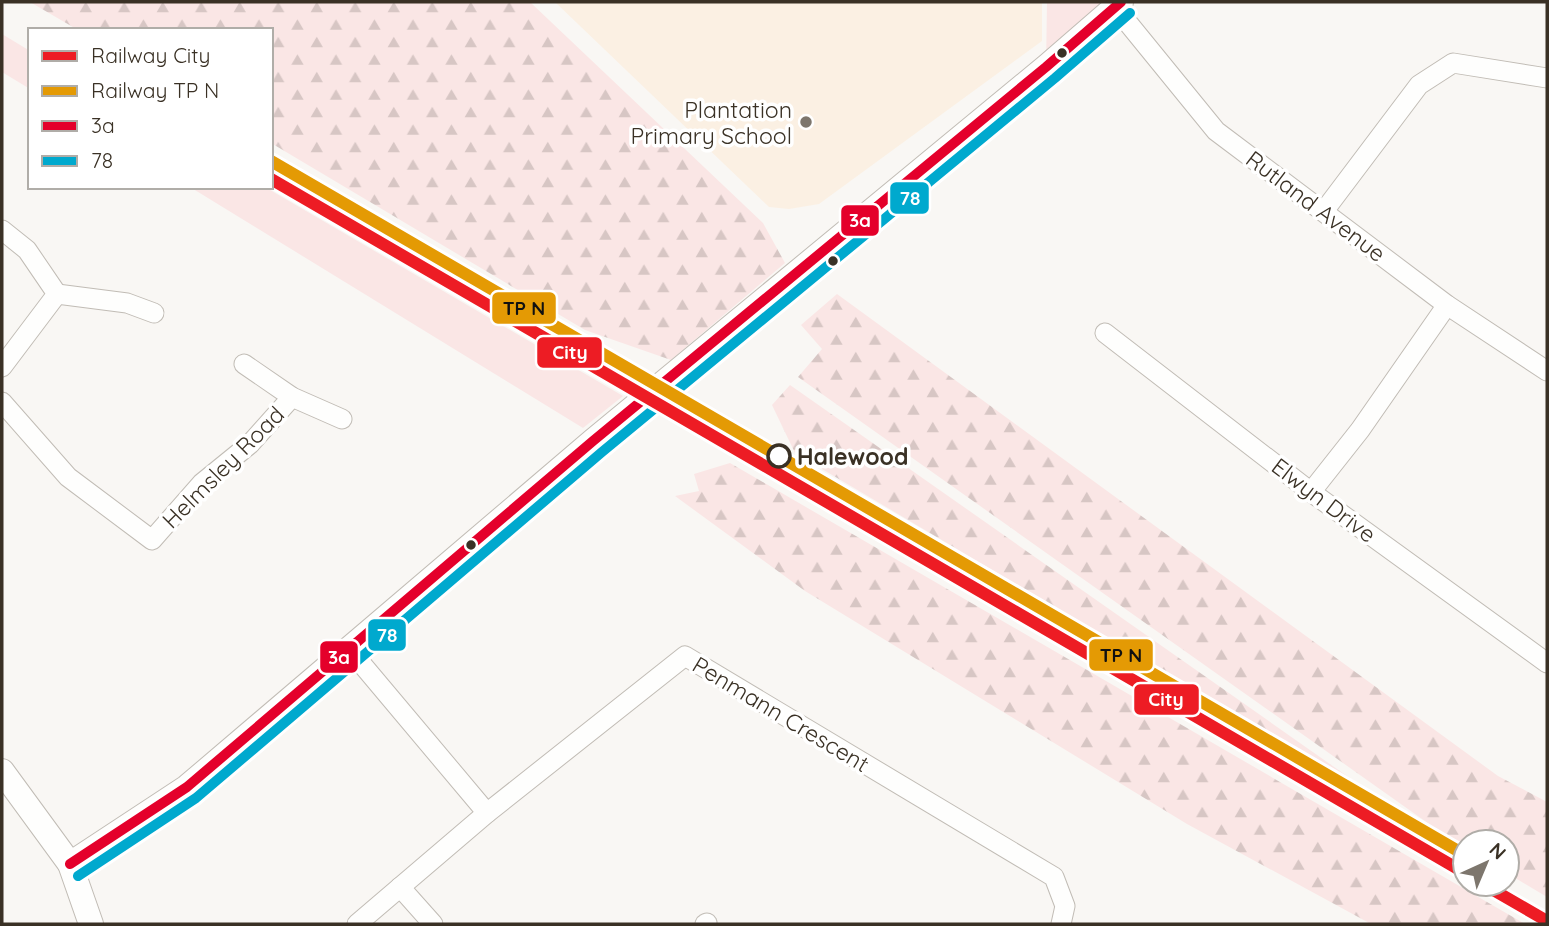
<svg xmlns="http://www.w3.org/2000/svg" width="1549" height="926" font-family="Quicksand,sans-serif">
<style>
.built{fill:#fbf0e3}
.green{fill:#fae6e5}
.forest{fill:url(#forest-firs)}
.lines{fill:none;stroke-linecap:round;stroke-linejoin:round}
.minor-casing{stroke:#c1bcb5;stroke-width:21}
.tertiary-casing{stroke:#c1bcb5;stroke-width:26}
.minor{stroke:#fefefd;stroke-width:19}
.tertiary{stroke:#fefefd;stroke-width:24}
.bus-1-casing{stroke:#fff;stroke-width:16}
.bus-2-casing{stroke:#fff;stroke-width:16}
.bus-1{stroke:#e4002b;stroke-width:10}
.bus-2{stroke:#00a9ce;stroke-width:10}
.rail-1-casing{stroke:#fff;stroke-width:18}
.rail-2-casing{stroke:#fff;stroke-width:18}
.rail-1{stroke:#ed1c24;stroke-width:12}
.rail-2{stroke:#e49a04;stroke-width:12}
.bus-dot{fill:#3a3125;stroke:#fff;stroke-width:2.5}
.poi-dot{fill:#7d766d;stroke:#fff;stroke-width:2.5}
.stop-dot{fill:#fff;stroke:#3a3125;stroke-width:3.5}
.labels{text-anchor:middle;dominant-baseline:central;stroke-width:7;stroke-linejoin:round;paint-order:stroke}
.poi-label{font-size:23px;fill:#3a3125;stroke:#fff;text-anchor:end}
.street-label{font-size:23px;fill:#3a3125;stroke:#fff}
.stop-label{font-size:23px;font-weight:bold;fill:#3a3125;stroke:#fff;text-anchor:start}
.line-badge{stroke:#fff;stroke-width:2.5}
.badge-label{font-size:19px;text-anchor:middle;font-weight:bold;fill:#fff}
.pale-badge-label{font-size:19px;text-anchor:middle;font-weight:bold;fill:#111}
</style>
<defs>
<pattern id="forest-firs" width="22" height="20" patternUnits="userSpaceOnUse" patternTransform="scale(1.75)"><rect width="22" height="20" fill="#fae6e5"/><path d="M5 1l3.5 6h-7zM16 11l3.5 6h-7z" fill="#d7c6c4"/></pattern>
</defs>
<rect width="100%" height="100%" fill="#f9f7f4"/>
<polygon class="built" points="555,2 1042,2 1042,41 819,204 789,209 769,207"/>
<g class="green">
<polygon points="1047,2 1126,2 1046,67"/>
<polygon points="2,34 30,51 30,89 2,72"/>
<polygon points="190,187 265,187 623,396 583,428"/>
</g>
<g class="forest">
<polygon points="30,2 530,2 763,223 785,263 671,360 585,330 271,143 271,30 78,30"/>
<polygon points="837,294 1498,776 1547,802 1547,897 1507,873 1507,842 1465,842 1465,849 1463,848 798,377 822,349 801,325"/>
<polygon points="790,385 1384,802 795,453 772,405"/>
<polygon points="730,463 1525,924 1371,924 1187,824 805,591 675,496 699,491 694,474"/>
</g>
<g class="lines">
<defs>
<g id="minor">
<polyline points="1115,7 1216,131 1447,305 1547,371"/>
<polyline points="1324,211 1419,85 1453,63 1547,78"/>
<polyline points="2,230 27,250 57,294 2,367"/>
<polyline points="57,294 127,303 154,313"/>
<polyline points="1105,333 1311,492 1547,663"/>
<polyline points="244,364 292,397 342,419"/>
<polyline points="2,402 68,477 152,540 202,483 250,444 292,397"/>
<polyline points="1311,492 1360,430 1447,305"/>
<polyline points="350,650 487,813"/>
<polyline points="400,887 433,924"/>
<polyline points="357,924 487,813 685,656 1054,877 1065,906 1061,924"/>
<polyline points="705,924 707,923"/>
</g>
<g id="tertiary">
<polyline points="2,771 70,864 91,924"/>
<polyline points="70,864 187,787 593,441 1046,67 1121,2"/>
</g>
</defs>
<use href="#minor" class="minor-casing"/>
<use href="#tertiary" class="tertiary-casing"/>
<use href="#minor" class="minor"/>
<use href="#tertiary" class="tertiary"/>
<defs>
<polyline id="bus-1" points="70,864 187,787 593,441 1046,67 1121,2"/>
<polyline id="bus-2" points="78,876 196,798 602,452 1055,78 1130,13"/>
</defs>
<use href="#bus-1" class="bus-1-casing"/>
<use href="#bus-2" class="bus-2-casing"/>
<use href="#bus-1" class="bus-1"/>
<use href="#bus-2" class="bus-2"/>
<defs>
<g id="rail-1">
<polyline points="271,179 1465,873"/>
<polyline points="1483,884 1547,921"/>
</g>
<polyline id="rail-2" points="271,161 1465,855"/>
</defs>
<use href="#rail-1" class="rail-1-casing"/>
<use href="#rail-2" class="rail-2-casing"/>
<use href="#rail-1" class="rail-1"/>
<use href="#rail-2" class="rail-2"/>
</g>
<g class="bus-dot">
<circle cx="1062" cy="53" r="6"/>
<circle cx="833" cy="261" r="6"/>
<circle cx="471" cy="545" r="6"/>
</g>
<circle class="poi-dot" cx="806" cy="122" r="7"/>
<circle class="stop-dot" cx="779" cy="456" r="11"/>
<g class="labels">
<g class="poi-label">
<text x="792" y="109">Plantation<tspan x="792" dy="26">Primary School</tspan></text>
</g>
<g class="street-label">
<text transform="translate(1316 206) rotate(37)">Rutland Avenue</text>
<text transform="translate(223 467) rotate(-45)">Helmsley Road</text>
<text transform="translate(1324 500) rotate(37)">Elwyn Drive</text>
<text transform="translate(781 714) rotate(31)">Penmann Crescent</text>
</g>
<g class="stop-label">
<text x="797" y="456">Halewood</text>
</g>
</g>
<g class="line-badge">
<rect x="889" y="181" width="41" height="34" rx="7" fill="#00a9ce"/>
<rect x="840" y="204" width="40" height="33" rx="7" fill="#e4002b"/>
<rect x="491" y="291" width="66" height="34" rx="7" fill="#e49a04"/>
<rect x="536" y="336" width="67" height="33" rx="7" fill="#ed1c24"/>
<rect x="367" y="618" width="40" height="34" rx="7" fill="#00a9ce"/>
<rect x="1088" y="638" width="66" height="34" rx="7" fill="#e49a04"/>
<rect x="319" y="640" width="40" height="34" rx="7" fill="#e4002b"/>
<rect x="1133" y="683" width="67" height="33" rx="7" fill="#ed1c24"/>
</g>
<g class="badge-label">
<text x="910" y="205">78</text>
<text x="860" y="227">3a</text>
<text x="570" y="359">City</text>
<text x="387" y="642">78</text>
<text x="339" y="664">3a</text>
<text x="1166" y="706">City</text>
</g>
<g class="pale-badge-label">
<text x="524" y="315">TP N</text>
<text x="1121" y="662">TP N</text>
</g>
<rect width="1549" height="926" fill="none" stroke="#3a3125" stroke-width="7"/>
<rect x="28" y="28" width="245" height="161" fill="#ffffff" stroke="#b0ada8" stroke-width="2"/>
<rect x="42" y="51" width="35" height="10" fill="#ed1c24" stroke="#b0ada8" stroke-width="2"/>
<text x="91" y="63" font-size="21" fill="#3a3125">Railway City</text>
<rect x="42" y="86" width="35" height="10" fill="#e49a04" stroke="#b0ada8" stroke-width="2"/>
<text x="91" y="98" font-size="21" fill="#3a3125">Railway TP N</text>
<rect x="42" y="121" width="35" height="10" fill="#e4002b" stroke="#b0ada8" stroke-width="2"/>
<text x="91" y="133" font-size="21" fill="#3a3125">3a</text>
<rect x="42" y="156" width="35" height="10" fill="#00a9ce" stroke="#b0ada8" stroke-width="2"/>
<text x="91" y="168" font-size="21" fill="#3a3125">78</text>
<g transform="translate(1486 863) rotate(44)"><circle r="33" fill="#ffffff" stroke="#b0ada8" stroke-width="2"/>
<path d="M0-5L12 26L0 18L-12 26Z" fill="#7d766d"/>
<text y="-10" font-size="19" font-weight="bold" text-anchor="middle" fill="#3a3125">N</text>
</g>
</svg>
